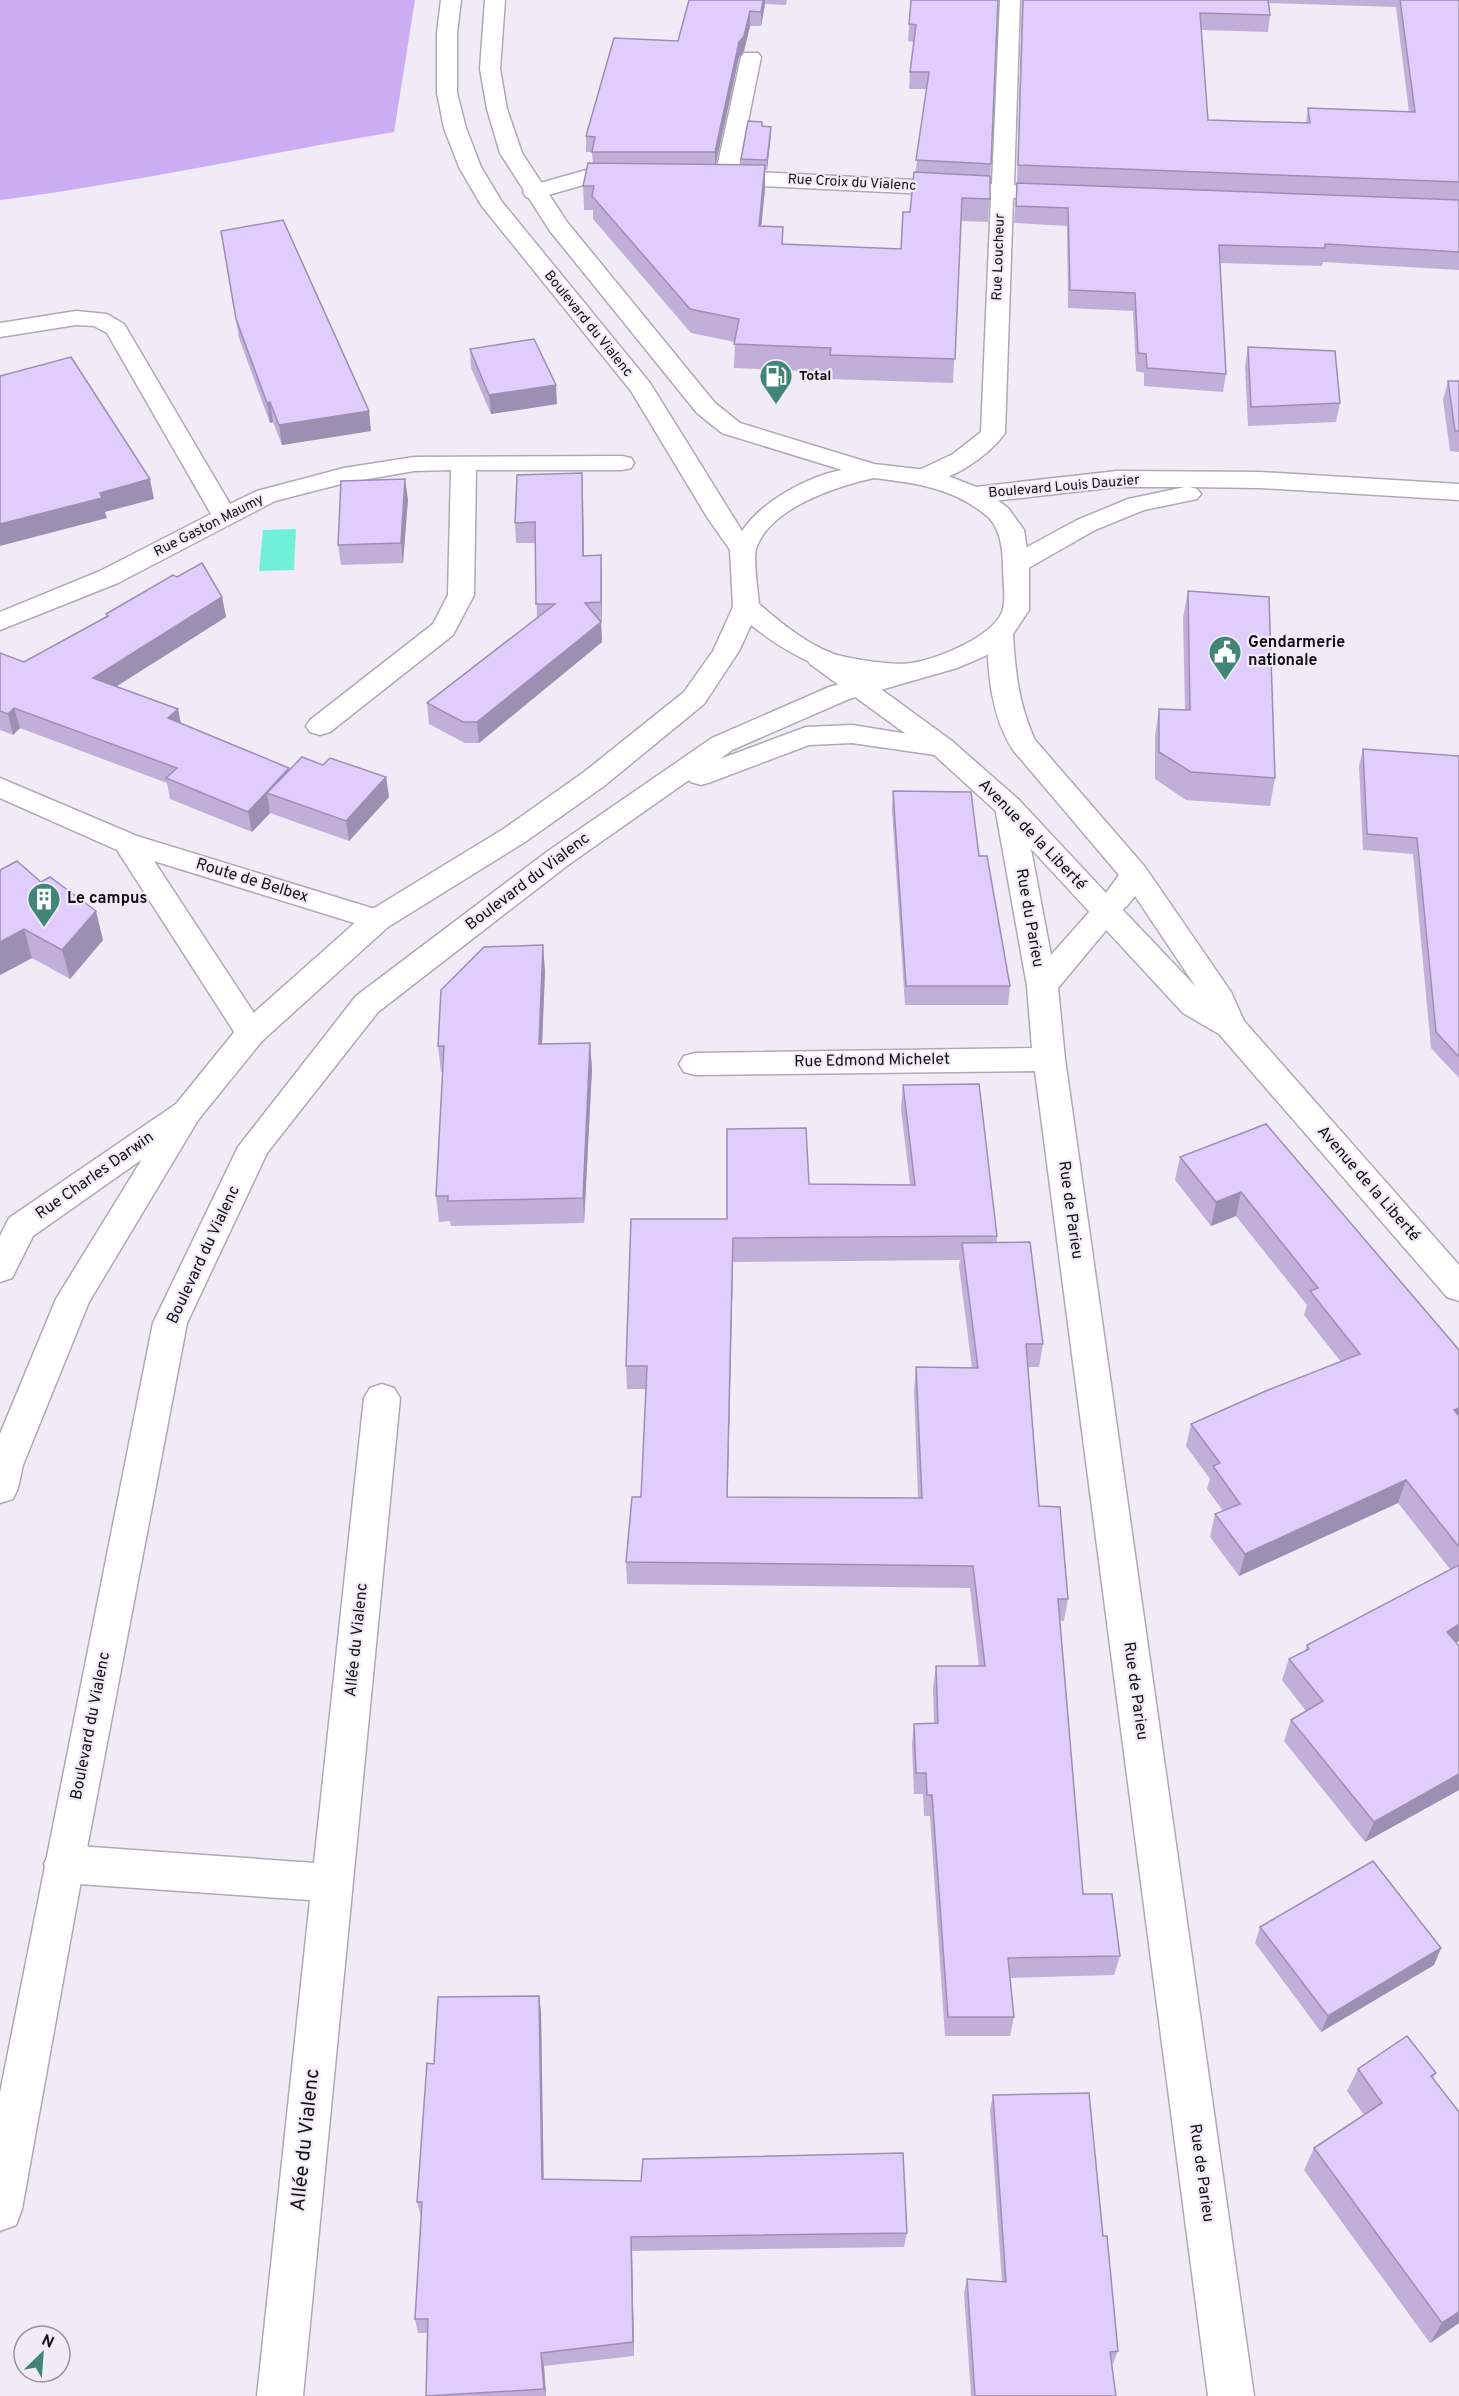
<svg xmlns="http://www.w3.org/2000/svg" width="1459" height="2396" font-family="Overpass,sans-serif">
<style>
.green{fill:#cbadf4}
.water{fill:#71f0d9}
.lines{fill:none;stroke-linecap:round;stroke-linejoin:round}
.street-casing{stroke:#aeaab5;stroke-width:3}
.secondary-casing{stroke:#aeaab5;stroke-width:3}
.primary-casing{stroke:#aeaab5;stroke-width:3}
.highway-casing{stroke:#aeaab5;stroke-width:3}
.street{fill:#fff;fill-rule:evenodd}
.secondary{fill:#fff;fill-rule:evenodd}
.primary{fill:#fff;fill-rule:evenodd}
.highway{fill:#fff;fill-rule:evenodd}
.wall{fill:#c1afda;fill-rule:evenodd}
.shaded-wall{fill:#9d8fb1}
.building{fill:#e0ccfd;stroke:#9d8fb1;stroke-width:1.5}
.labels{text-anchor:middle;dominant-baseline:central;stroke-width:4.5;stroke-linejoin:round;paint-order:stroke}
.far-street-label{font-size:14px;fill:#131115;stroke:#f0ebf7}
.far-poi-label{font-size:14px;font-weight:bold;fill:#131115;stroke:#f0ebf7;text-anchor:start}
.poi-label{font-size:16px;font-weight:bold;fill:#131115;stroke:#f0ebf7;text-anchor:start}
.street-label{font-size:16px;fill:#131115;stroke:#f0ebf7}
.near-street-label{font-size:20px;fill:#131115;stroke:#f0ebf7}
</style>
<rect width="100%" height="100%" fill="#f0ebf7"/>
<path class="green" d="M0 0H415L394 132C263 154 132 183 0 200Z"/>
<polygon class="water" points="296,529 294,570 259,571 263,530"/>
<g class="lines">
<defs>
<g id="street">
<path d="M1000 0H1020L1014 185 1062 187 1070 189 1073 194 1070 199 1062 201 1013 198 1005 433C990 455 944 488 917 481L913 476 917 471 953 454 981 432 991 197 721 184 713 182 710 177 716 172 741 57 744 53H758L761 57 738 171 992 184Z"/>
<polygon points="586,170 638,172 641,177 638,182 587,184 534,199 526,197 523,192 526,187"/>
<polygon points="76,311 107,314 124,324 230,504 257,491 344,468 414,457 622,456 631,458 634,463 631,468 622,470 476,470 474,595 453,635 330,732 320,735 310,732 306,726 310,720 433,624 448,595 451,470 414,471 345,483 275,501 118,583 0,630 0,612 100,571 211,514 107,333 94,326 76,325 0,337 0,323"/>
<polygon points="0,778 137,836 388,913 392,920 388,927 377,930 154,861 267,1033 262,1041 251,1044 240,1041 117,850 0,798"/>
<polygon points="1009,798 1019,800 1023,807 1051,955 1107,892 1117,889 1127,892 1132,899 1058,988 1065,1059 1254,2396 1208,2396 1035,1071 695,1075 684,1072 679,1064 684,1056 695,1053 1032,1048 1027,986 995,807 999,800"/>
<polygon points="187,1100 198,1104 203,1112 198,1120 33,1236 12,1278 0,1282 0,1236 9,1218 176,1104"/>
<polygon points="382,1384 394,1388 400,1398 303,2396 257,2396 310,1900 64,1883 50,1877 44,1864 50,1851 64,1845 314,1863 364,1398 370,1388"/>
</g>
<g id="secondary">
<polygon points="1117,471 1260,472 1459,484 1459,500 1260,488 1190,487 1197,489 1201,494 1197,499 1144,510 1095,530 1025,570 1016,572 1007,570 1003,564 1007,558 1077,520 1128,499 1185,487 1117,487 975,503 966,500 962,495 966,490 975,487"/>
<path d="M1000 626 1009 628 1013 634C1015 671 1019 706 1035 740L1145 867 1231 992 1244 1021 1459 1265V1301L1447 1297 1219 1034 1183 1013 999 814 932 753 810 664 806 658 810 652 820 650 830 652 952 741 1019 800 1106 893 1119 875 1013 750C991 716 988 674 987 634L991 628ZM1135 896 1196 987 1121 908 1127 906Z"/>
</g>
<path id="primary" d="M485 0H505L500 69 507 109 522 153 567 222 715 403 740 423 874 464 935 471 984 490 1008 508 1024 530 1029 564V610L1009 640 985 656 957 668 849 699 732 750 720 759 806 727 852 725 952 741 956 747 952 753 942 756 852 743 809 745 711 782 701 785 691 782 689 780 568 865 378 1012 267 1153 187 1323 84 1864 22 2209 16 2225 0 2231V2093L153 1323 238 1147 356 996 548 851 712 738 829 687 865 677C820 671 786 653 751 625L739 651 704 704 604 786 525 842 388 927 262 1041 198 1120 89 1302 23 1465 18 1488 13 1499 0 1503V1434L56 1299 176 1104 240 1025 366 913 505 828 584 772 684 692 713 651 733 607 730 550 707 517 631 391 481 205 459 167 444 128 437 93 440 89 447 87 454 89 457 93 466 128 481 167 502 202 650 383 742 531C761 502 808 476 842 470L722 433 697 413 550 231 500 153 487 109 480 69ZM874 478C916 483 955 488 988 517 1001 529 1003 551 1003 568 1003 580 1006 597 1003 609 996 636 937 659 912 663 895 666 847 659 831 653 804 642 781 623 759 604 758 591 753 561 756 549 769 508 837 486 874 478Z"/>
<polygon id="highway" points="441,0 461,0 457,33 457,93 454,97 447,99 440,97 437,93 437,33"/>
</defs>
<use href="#street" class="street-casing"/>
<use href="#secondary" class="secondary-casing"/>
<use href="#primary" class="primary-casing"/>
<use href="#highway" class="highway-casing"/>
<use href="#street" class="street"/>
<use href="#secondary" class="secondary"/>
<use href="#primary" class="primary"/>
<use href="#highway" class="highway"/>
</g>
<g class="wall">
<polygon points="689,0 787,0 786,5 765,4 761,26 750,26 744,51 739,57 716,164 741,165 741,159 762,126 771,127 767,170 765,170 765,188 761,226 783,244 901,249 910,212 927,89 909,89 910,72 914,42 908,41 911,0 991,164 988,222 961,221 953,383 829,379 830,372 734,368 735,342 691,333 593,219 593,210 584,210 583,186 593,163 592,152 586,152 586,136 678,41"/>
<path d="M1022 0H1459V200L1098 186 1459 200V270L1323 262 1322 266 1220 263 1226 374 1223 392 1144 386V373L1136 371 1133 311 1068 308 1067 226 1014 223 1017 183ZM1269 3 1396 7 1409 112 1308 108 1306 123 1208 120 1201 30 1268 32 1270 15Z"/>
<polygon points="221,231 371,431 282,445 273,422 270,423 239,338"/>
<polygon points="1248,347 1340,403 1336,422 1248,426 1245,366"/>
<polygon points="470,349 557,404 491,414 471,368"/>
<polygon points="1448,381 1459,381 1459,452 1450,451 1443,400"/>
<polygon points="582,473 584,556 602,575 602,622 601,622 602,642 479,743 465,743 429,724 427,703 537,618 535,543 516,543 515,523"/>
<polygon points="408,499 403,563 341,565 338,545"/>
<polygon points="177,577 222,597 226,617 117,686 181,724 290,770 323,765 386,777 389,797 349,841 270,813 252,832 170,799 167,783 20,728 13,735 0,730 0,653 24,662 107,616 106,614"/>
<polygon points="1188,591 1275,778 1270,806 1186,800 1155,779 1155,736 1159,709 1185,710 1183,618"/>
<polygon points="1363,749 1459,756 1459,1078 1431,1048 1413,854 1363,850 1359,766"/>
<polygon points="893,791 979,856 1010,986 1008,1005 905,1005 892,810"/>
<polygon points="0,870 103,940 70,979 32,958 0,975"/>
<polygon points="545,971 542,1044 590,1043 592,1069 584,1223 451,1226 450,1221 439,1222 436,1196 443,1072 441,1072 438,1046"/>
<path d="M903 1085 997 1236V1242L1043 1344 1039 1367H1028L1039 1506 1068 1599 1064 1621H1060L1083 1894 1120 1956 1114 1975 1010 1978 1014 2017 1010 2036H945L930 1816H924L923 1794H914L912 1745 914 1724 934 1723 933 1688 936 1666H979L970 1588 627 1584 626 1562 641 1497 646 1389H627L626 1366 727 1219 809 1184 910 1185 901 1109ZM960 1260 959 1266 972 1368 916 1367 914 1390 918 1498 727 1497 733 1262Z"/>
<polygon points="1266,1124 1459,1350 1459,1641 1456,1642 1459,1646 1459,1790 1365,1842 1284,1741 1291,1720 1306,1711 1282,1680 1289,1659 1305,1651 1307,1645 1450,1569 1398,1503 1239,1576 1210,1537 1215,1514 1223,1511 1207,1489 1210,1479 1186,1446 1191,1424 1341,1362 1304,1315 1307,1305 1236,1216 1211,1226 1175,1180 1180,1157"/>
<polygon points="1260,1927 1441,1948 1434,1965 1321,2032 1255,1943"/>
<polygon points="539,1996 541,2012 543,2179 907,2233 904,2247 632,2251 634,2356 544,2366 546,2396 426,2396 427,2333 418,2333 415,2319 421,2216 417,2202 434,2064"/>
<polygon points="1358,2069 1436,2073 1433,2078 1459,2112 1459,2323 1430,2343 1304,2170 1314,2148 1364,2115 1347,2091"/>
<polygon points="993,2095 1103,2236 1118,2351 1113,2364 1112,2364 1116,2396 971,2396 964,2293 967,2279 1002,2282 990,2110"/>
</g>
<g class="shaded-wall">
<polygon points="763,0 765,0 765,4 761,26 761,12"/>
<polygon points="750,11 750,26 744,51 739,57 715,168 715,152 739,42"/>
<polygon points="771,127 771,136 767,170 767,160"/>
<polygon points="765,165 765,188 759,250 759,226"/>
<polygon points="556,385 557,404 491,414 489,395"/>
<polygon points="270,402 273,422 270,423 267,403"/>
<polygon points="369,411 371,431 282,445 279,425"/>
<polygon points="582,473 583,493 584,576 583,556"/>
<polygon points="150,479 154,499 105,512 107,518 0,546 0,524 100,493"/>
<polygon points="405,479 408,499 403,563 401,543"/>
<polygon points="601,555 602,575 602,622 601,602"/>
<polygon points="222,597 226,617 98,698 93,678"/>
<polygon points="601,622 602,642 479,743 477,722"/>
<polygon points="14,708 20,728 13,735 8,714"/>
<polygon points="178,709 182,729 168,718"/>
<polygon points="289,768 293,789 267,793 270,813 252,832 248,812"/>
<polygon points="386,777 389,797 349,841 346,821"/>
<polygon points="96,911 103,940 70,979 62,950"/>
<polygon points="24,929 32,958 0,975 0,942"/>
<polygon points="543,945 545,971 541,1070 539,1044"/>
<polygon points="590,1043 592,1069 584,1223 583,1198"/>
<polygon points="1241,1192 1236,1216 1211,1226 1216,1202"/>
<polygon points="733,1238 733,1262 727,1520 727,1497"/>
<polygon points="1459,1408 1459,1427 1454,1410"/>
<polygon points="1406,1480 1398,1503 1239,1576 1245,1554"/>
<polygon points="1459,1624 1459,1641 1438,1654 1447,1632"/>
<polygon points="1459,1774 1459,1790 1365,1842 1374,1822"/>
<polygon points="1441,1948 1434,1965 1321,2032 1328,2016"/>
<polygon points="539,1996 541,2012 544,2194 542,2179"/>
<polygon points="631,2237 632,2251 634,2356 633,2342"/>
<polygon points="1459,2312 1459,2323 1430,2343 1442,2323"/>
<polygon points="541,2353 544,2366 546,2396 544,2389"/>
</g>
<g class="building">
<polygon points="689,0 763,0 761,12 750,11 744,36 739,42 715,152 592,152 595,137 586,136 614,38 678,41"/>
<polygon points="911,0 998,0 991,164 916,160 929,72 910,72 916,25 909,24"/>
<polygon points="1023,0 1268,0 1270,15 1200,13 1208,120 1310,123 1308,108 1415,112 1400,0 1459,0 1459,182 1018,165"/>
<polygon points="748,121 762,122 762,126 771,127 767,160 741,159"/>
<polygon points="588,163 765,165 759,226 783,227 782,244 901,249 903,212 910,212 914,172 990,176 990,199 962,198 955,359 830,355 831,348 734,344 739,319 690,309 592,196 594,186 583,186"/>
<polygon points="1017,183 1459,200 1459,252 1325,244 1325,248 1219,245 1226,374 1147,368 1146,354 1138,353 1135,293 1070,290 1068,208 1016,206"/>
<polygon points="283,220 369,411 279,425 270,402 267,403 236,319 221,231"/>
<polygon points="534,339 556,385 489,395 470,349"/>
<polygon points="1248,347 1335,351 1340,403 1251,407"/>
<polygon points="71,357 150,479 100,493 102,498 0,524 0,376"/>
<polygon points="1448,381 1459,381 1459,431 1455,431"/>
<polygon points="582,473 583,556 601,555 601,602 585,603 601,622 477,722 463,722 427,703 555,604 536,604 535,522 515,523 517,475"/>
<polygon points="405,479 401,543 338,545 341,481"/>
<polygon points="202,563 222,597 93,678 178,709 168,718 289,768 248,812 166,778 177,768 14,708 8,714 0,711 0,653 24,662 108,616 106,614 173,575 177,577"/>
<polygon points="1188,591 1269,597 1275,778 1191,772 1159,752 1159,709 1190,710"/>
<polygon points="1363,749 1459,756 1459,1057 1436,1032 1417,838 1367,834"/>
<polygon points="302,757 323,765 330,758 386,777 346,821 267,793"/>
<polygon points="893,791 971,792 979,856 987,856 1010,986 906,986"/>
<polygon points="17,861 41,882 50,877 96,911 62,950 24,929 0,942 0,870"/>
<polygon points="543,945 539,1044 590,1043 583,1198 448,1201 448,1196 436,1196 444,1046 438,1046 441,990 484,947"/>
<polygon points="979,1084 997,1236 733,1238 727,1497 922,1498 916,1367 978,1368 962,1243 1030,1242 1043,1344 1026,1344 1039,1506 1060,1507 1068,1599 1058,1599 1083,1894 1112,1894 1120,1956 1008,1958 1014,2017 948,2017 932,1795 927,1795 926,1773 916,1773 914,1724 938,1723 936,1666 985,1666 973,1566 626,1562 632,1497 641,1497 647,1366 626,1366 631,1219 727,1219 727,1129 806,1128 809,1184 915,1185 903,1085"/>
<polygon points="1266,1124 1459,1350 1459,1408 1454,1410 1459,1416 1459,1547 1406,1480 1245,1554 1215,1514 1240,1504 1213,1466 1220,1463 1191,1424 1268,1390 1360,1354 1310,1291 1318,1288 1241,1192 1216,1202 1180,1157"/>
<polygon points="1459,1565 1459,1624 1447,1632 1459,1646 1459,1774 1374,1822 1291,1720 1323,1701 1289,1659 1309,1649 1307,1645"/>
<polygon points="1373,1861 1441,1948 1328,2016 1260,1927"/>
<polygon points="539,1996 542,2179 641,2181 643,2159 903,2153 907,2233 631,2237 633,2342 541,2353 544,2389 426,2396 428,2319 415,2319 422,2202 417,2202 427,2063 434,2064 438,1997"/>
<polygon points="1407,2036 1436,2073 1431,2076 1459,2112 1459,2312 1442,2323 1314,2148 1382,2103 1358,2069"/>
<polygon points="1089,2093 1103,2236 1107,2236 1118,2351 1110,2352 1116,2396 975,2396 967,2279 1006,2282 993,2095"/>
</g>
<defs>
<symbol id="fuel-pin" viewBox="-11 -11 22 30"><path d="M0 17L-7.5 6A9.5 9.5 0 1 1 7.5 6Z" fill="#418579" stroke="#f0ebf7"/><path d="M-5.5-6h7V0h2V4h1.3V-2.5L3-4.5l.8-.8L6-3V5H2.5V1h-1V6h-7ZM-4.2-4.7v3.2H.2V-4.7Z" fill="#fff"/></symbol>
<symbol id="civic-pin" viewBox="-11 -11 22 30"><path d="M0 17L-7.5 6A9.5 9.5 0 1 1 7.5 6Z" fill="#418579" stroke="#f0ebf7"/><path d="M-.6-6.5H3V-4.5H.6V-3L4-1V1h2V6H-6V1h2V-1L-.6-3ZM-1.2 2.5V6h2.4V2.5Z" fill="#fff"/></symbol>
<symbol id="building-pin" viewBox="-11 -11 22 30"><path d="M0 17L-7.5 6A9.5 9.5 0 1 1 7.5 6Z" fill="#418579" stroke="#f0ebf7"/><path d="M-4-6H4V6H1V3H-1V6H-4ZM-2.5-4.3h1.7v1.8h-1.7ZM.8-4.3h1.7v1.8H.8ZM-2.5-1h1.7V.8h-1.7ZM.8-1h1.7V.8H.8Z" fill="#fff"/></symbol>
</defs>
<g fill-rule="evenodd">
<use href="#fuel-pin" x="757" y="357" width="38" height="52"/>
<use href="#civic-pin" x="1206" y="633" width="38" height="52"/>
<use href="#building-pin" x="25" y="880" width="38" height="52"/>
</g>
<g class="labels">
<g class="far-street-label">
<text transform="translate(852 183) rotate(3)">Rue Croix du Vialenc</text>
<text transform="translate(999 257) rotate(-88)">Rue Loucheur</text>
<text transform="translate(588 324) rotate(51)">Boulevard du Vialenc</text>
<text transform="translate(1064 487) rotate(-5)">Boulevard Louis Dauzier</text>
<text transform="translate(209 526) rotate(-27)">Rue Gaston Maumy</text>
</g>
<g class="far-poi-label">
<text x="799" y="376">Total</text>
</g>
<g class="poi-label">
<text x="1248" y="643">Gendarmerie<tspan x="1248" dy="18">nationale</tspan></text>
<text x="67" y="899">Le campus</text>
</g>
<g class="street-label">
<text transform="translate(1032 835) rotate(46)">Avenue de la Liberté</text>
<text transform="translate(252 881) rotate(17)">Route de Belbex</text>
<text transform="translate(528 882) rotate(-37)">Boulevard du Vialenc</text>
<text transform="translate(1029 918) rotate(80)">Rue du Parieu</text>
<text transform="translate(872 1061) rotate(-1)">Rue Edmond Michelet</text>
<text transform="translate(95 1176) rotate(-35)">Rue Charles Darwin</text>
<text transform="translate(1368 1184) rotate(49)">Avenue de la Liberté</text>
<text transform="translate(1070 1210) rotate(82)">Rue de Parieu</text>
<text transform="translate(204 1255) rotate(-65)">Boulevard du Vialenc</text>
<text transform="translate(357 1640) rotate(-84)">Allée du Vialenc</text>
<text transform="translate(1135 1691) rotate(82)">Rue de Parieu</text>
<text transform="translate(91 1726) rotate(-79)">Boulevard du Vialenc</text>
<text transform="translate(1201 2173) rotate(82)">Rue de Parieu</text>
</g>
<g class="near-street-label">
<text transform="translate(306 2140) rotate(-84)">Allée du Vialenc</text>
</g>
</g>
<g transform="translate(42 2354) rotate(25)"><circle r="28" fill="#f0ebf7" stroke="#98949d" stroke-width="1.5"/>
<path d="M0-4.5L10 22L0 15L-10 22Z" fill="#418579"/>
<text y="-9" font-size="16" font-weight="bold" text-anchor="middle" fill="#131115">N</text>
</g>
</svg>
